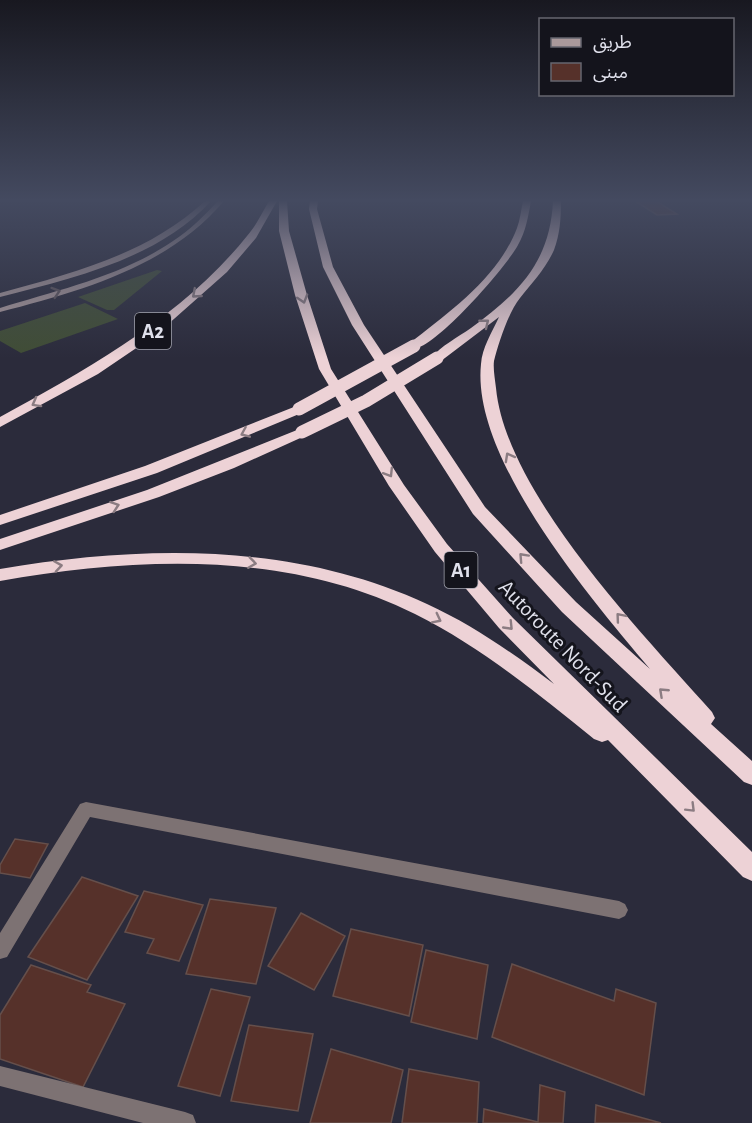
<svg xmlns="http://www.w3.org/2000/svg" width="752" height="1123" font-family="'Alegreya Sans','Noto Sans Arabic',sans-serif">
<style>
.green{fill:#404d35}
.building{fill:#56312a;stroke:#654f4b;stroke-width:1.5}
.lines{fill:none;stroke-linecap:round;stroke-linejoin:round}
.street{fill:#7d7273;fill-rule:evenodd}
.secondary{fill:#aa999b;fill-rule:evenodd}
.highway{fill:#edd2d6;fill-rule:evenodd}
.highway-bridge{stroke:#edd2d6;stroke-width:13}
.oneway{stroke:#5f565c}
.oneway2{stroke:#8b7c82}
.labels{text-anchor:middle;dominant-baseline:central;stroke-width:6;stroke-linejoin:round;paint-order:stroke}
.shield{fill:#14141c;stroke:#a3a4ae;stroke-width:1.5}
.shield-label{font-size:21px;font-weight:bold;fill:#e0e1ec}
.street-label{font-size:22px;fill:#e0e1ec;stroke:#14141c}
</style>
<rect width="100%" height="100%" fill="#2b2b3b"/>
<g class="green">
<polygon points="157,270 162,271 114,310 107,310 78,297"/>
<polygon points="85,303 118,319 21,353 0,341 0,331"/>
</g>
<g class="building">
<polygon points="635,201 656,201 677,214 657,215"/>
<polygon points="15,839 48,844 30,878 0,873 0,865"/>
<polygon points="82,877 138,896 87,980 28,957"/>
<polygon points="144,891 203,905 179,961 147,953 154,939 125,932"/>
<polygon points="210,899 276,908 256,984 186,974"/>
<polygon points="301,913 345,936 314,990 268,966"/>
<polygon points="351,929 423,945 409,1016 333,996"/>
<polygon points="426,950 488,965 477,1039 411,1022"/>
<polygon points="512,964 614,1001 616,989 656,1003 644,1095 492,1037"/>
<polygon points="31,965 91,985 87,992 125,1004 83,1087 0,1059 0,1015"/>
<polygon points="211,989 250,997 220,1096 178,1086"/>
<polygon points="249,1025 313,1034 298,1111 231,1101"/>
<polygon points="331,1049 403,1070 391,1123 310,1123"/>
<polygon points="409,1069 479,1082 477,1123 402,1123"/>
<polygon points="540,1085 565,1092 563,1123 483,1123 484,1109 538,1122"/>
<polygon points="596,1105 661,1123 595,1123"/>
</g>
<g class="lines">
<g class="street">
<polygon points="86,802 619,901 625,904 628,910 625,916 619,919 90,817 7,957 0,959 0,933 80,804"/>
<polygon points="0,1066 185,1112 193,1115 196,1123 143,1123 0,1086"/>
</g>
<g class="secondary">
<path d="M205 201H211C158 259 73 278 0 297V293C73 273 148 254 205 201Z"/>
<path d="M218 201H224C168 267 81 291 0 312V308C58 290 122 276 173 241 190 230 204 216 218 201Z"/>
</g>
<g class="highway">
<path d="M269 201H277L256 238 227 272 157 334 98 374 0 427V417C89 368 182 317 247 236 256 226 262 213 269 201Z"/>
<path d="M279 201H287L289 231 307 295 331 369 404 485 447 544 513 618 752 852V881L743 877 608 740 602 742 594 739C537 693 481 647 415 614 288 550 136 557 0 581V569C143 545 293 542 427 604 473 625 514 654 554 684L499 628 435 552 389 486 319 369 295 295 279 231Z"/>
<path d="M310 201H318L317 209 333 267 364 325 485 507 576 602 650 669C592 600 471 459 481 364 482 348 492 332 499 317L441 361H433L431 358C441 346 458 337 471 328 519 293 550 262 553 201H561C561 218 560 234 554 250 546 268 532 283 520 298 509 311 498 344 494 361 493 369 495 379 496 388 506 493 642 633 712 712L715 718 711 724 752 761V785L744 782 562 612 473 514 352 325 323 267 309 209Z"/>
<path d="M523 201H531C528 217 526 231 518 245 507 266 431 354 410 349L408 346 410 343C449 312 498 278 517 228 520 220 521 210 523 201Z"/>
<polygon points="299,405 304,406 306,409 304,412 157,473 0,525 0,515 145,466"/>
<polygon points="302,428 309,432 307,435 234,468 159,497 0,550 0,539 147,490"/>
</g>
<g class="highway-bridge">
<polyline points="299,409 414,346"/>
<polyline points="302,432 366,401 437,358"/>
</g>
</g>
<defs><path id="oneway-chevron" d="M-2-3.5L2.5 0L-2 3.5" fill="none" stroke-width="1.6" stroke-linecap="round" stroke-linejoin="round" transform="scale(1.5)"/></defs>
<use class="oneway" href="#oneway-chevron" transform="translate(56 292) rotate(-18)"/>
<g class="oneway2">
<use href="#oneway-chevron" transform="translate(196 294) rotate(139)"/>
<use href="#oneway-chevron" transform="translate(303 299) rotate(73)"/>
<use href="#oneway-chevron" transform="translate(485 323) rotate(-39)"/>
<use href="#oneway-chevron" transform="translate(36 403) rotate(151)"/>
<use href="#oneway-chevron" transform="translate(245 433) rotate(157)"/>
<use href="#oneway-chevron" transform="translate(509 457) rotate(-119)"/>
<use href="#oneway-chevron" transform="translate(389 473) rotate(58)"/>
<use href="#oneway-chevron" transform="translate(115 506) rotate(-19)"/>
<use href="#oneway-chevron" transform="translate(523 557) rotate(-133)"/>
<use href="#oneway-chevron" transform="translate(252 563) rotate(8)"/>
<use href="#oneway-chevron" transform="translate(58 566) rotate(-9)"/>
<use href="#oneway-chevron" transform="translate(620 617) rotate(-130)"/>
<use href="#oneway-chevron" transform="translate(437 619) rotate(27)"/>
<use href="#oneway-chevron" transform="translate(509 626) rotate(46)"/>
<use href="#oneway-chevron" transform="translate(663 692) rotate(-137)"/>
<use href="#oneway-chevron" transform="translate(691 808) rotate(45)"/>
</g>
<linearGradient id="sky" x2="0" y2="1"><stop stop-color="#181820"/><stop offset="0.56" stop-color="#444a60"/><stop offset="1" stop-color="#444a60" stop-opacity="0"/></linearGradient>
<rect width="752" height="358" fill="url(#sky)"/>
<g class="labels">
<g class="shield">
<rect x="135" y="313" width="36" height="36" rx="4.5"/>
<rect x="444.5" y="552" width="33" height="36" rx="4.5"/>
</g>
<g class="shield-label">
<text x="153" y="331">A2</text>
<text x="461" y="570">A1</text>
</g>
<g class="street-label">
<text transform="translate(563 646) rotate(46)">Autoroute Nord-Sud</text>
</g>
</g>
<rect x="539" y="18" width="195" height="78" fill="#14141c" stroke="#66666f" stroke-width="1.5"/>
<rect x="551" y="38" width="30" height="9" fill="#aa999b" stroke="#66666f" stroke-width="1.5"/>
<text x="593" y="48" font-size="18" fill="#e0e1ec">طريق</text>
<rect x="551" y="63" width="30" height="18" fill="#56312a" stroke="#66666f" stroke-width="1.5"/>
<text x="593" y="78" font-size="18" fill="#e0e1ec">مبنى</text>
</svg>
